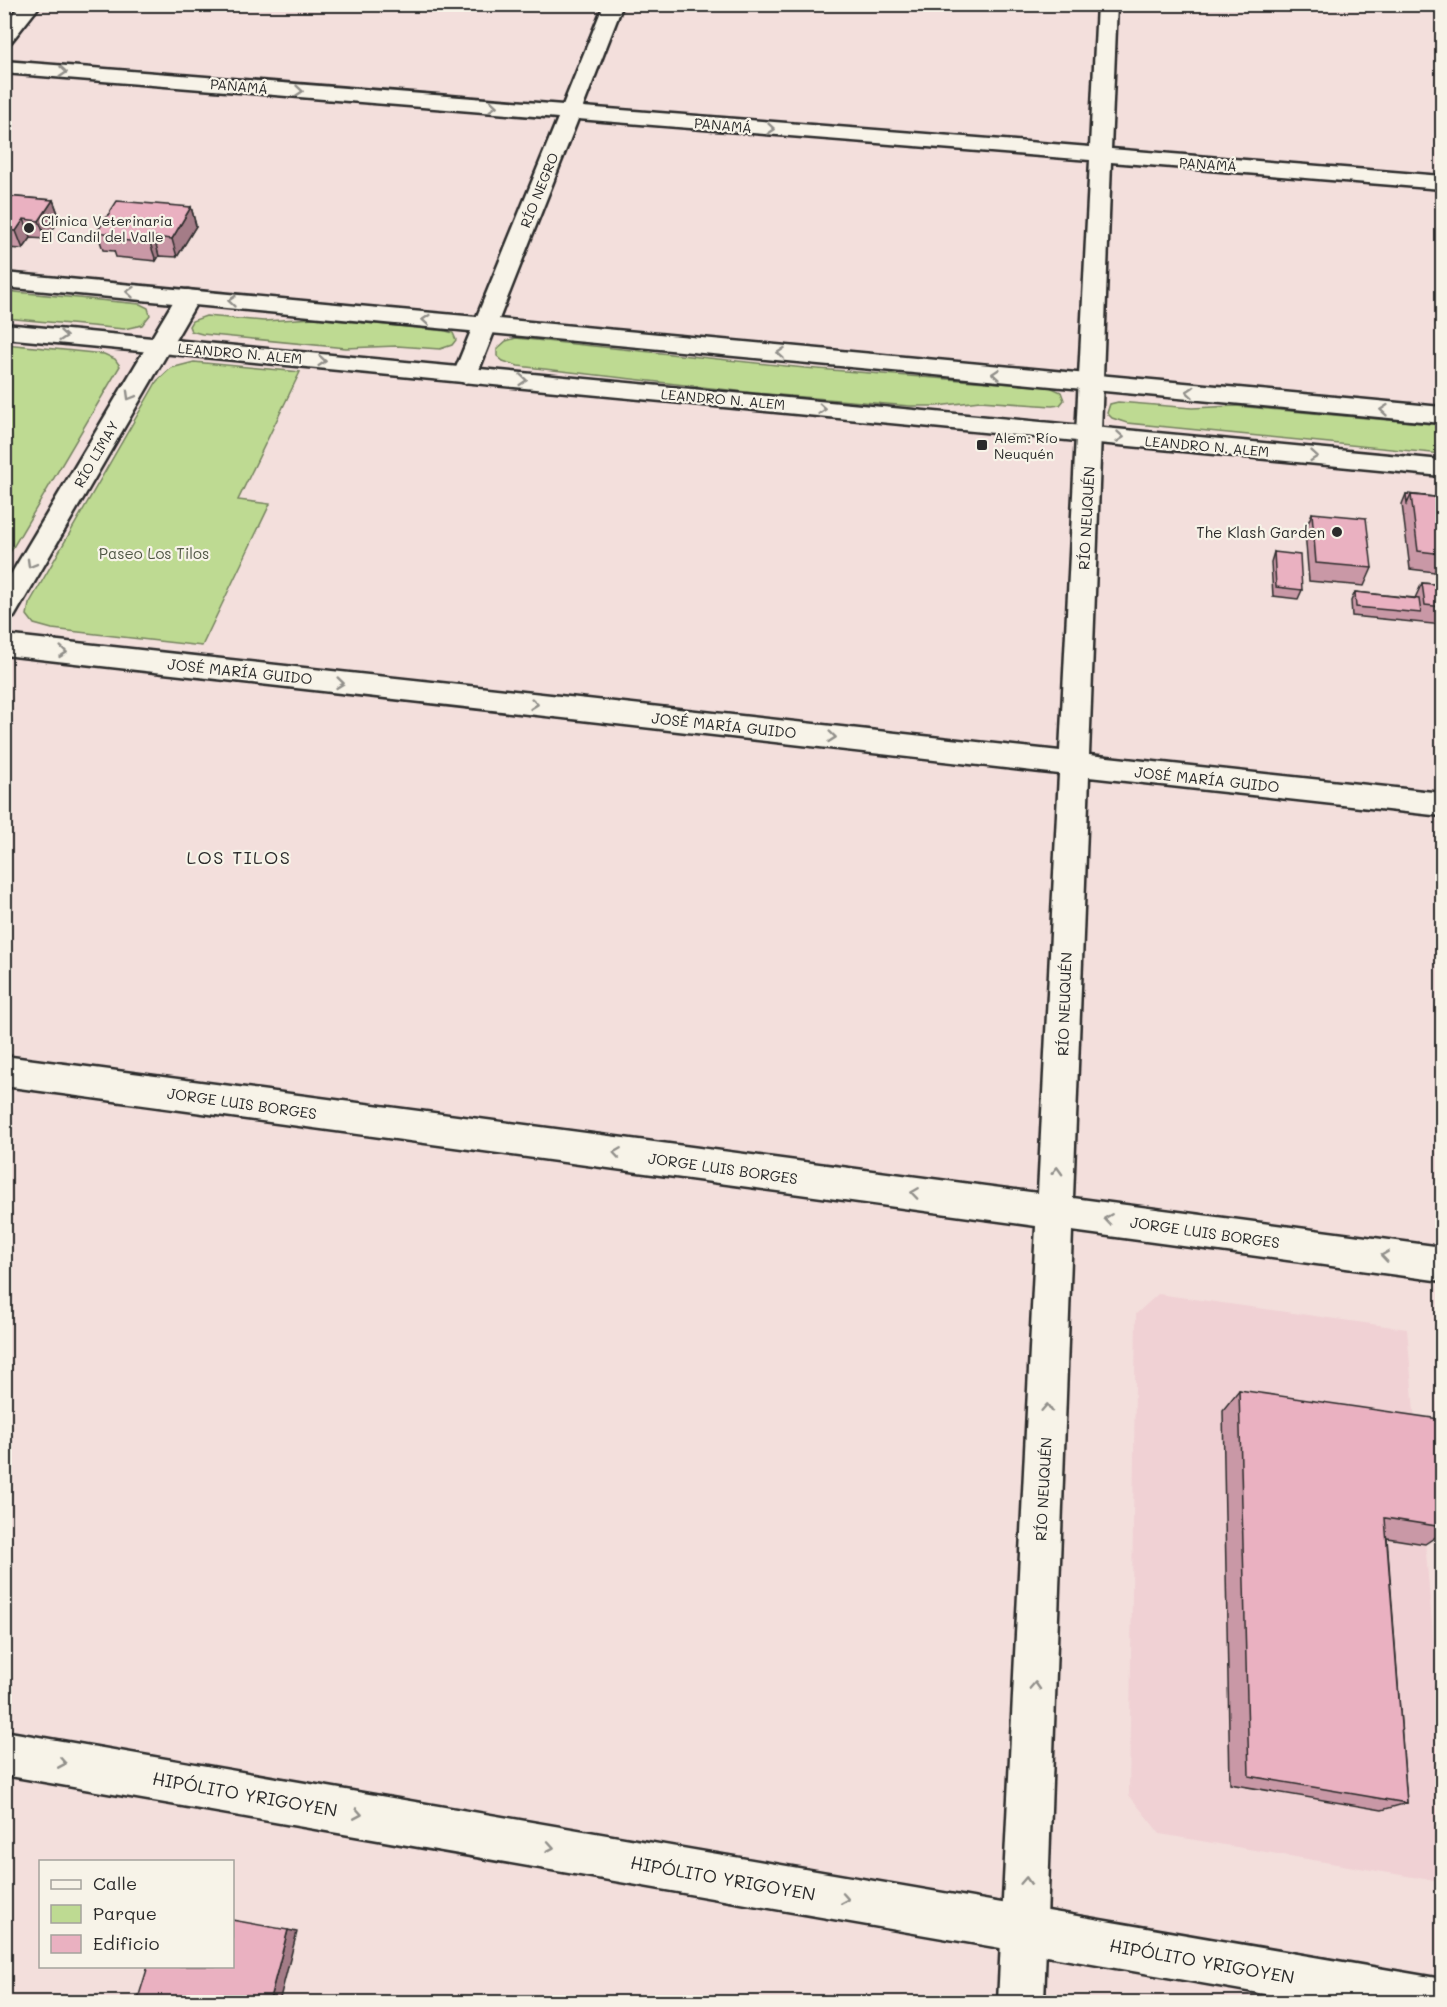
<svg xmlns="http://www.w3.org/2000/svg" width="1447" height="2007" font-family="Mali,sans-serif">
<style>
.built{fill:#f0d1d4}
.green{fill:#beda92;stroke:#74825e;stroke-width:1.5}
.lines{fill:none;stroke-linecap:round;stroke-linejoin:round}
.minor-casing{stroke:#2b2b2b;stroke-width:5}
.tertiary-casing{stroke:#2b2b2b;stroke-width:5}
.secondary-casing{stroke:#2b2b2b;stroke-width:5}
.minor{fill:#f7f3e8;fill-rule:evenodd}
.tertiary{fill:#f7f3e8;fill-rule:evenodd}
.secondary{fill:#f7f3e8;fill-rule:evenodd}
.wall{fill:#c998a6;stroke:#2b2b2b;stroke-width:1.5}
.shaded-wall{fill:#a47c87;stroke:#2b2b2b;stroke-width:1.5}
.building{fill:#eab1c1;stroke:#2b2b2b;stroke-width:1.5}
.oneway{stroke:#918f8a}
.poi-dot{fill:#2b2b2b;stroke:#f7f3e8;stroke-width:2}
.labels{text-anchor:middle;dominant-baseline:central;stroke-width:4.5;stroke-linejoin:round;paint-order:stroke}
.far-street-label{font-size:14px;fill:#2b2b2b;stroke:#f7f3e8}
.far-poi-label{font-size:14px;fill:#2b2b2b;stroke:#f7f3e8;text-anchor:start}
.street-label{font-size:15px;fill:#2b2b2b;stroke:#f7f3e8}
.poi-label{font-size:15px;fill:#2b2b2b;stroke:#f7f3e8;text-anchor:end}
.park-label{font-size:15px;fill:#505745;stroke:#f7f3e8}
.quarter-label{font-size:18px;letter-spacing:1.5px;fill:#2b2b2b;stroke:#f7f3e8}
.near-street-label{font-size:18px;fill:#2b2b2b;stroke:#f7f3e8}
</style>
<rect width="100%" height="100%" fill="#f3dfdc"/>
<filter id="ink" filterUnits="userSpaceOnUse"><feTurbulence type="fractalNoise" baseFrequency=".0167" numOctaves="2"/><feDisplacementMap in="SourceGraphic" scale="12" xChannelSelector="R" yChannelSelector="G"/><feConvolveMatrix kernelMatrix="1 2 1 2 8 2 1 2 1" color-interpolation-filters="sRGB"/></filter>
<g filter="url(#ink)">
<polygon class="built" points="1158,1294 1407,1329 1442,1741 1442,1882 1160,1834 1129,1795 1136,1314"/>
<g class="green">
<polygon points="5,291 140,304 148,308 150,315 142,325 124,329 5,318"/>
<polygon points="206,316 264,321 315,318 446,331 453,333 456,340 452,345 440,349 397,346 346,348 202,334 191,331 189,326 192,321"/>
<polygon points="516,338 805,368 1050,387 1061,392 1064,400 1060,405 1052,406 980,401 937,406 910,406 755,393 518,366 503,361 497,356 497,349 506,341"/>
<polygon points="5,344 104,354 115,359 120,366 5,561"/>
<polygon points="194,362 300,372 238,500 270,504 202,646 52,629 34,624 27,615 29,604 157,381 171,368"/>
<polygon points="1118,402 1192,408 1236,406 1442,425 1442,454 1127,423 1112,418 1107,413 1110,404"/>
</g>
<g class="lines">
<defs>
<g id="minor">
<polygon points="21,4 41,4 11,42 4,44 4,25"/>
<polygon points="604,4 623,4 583,107 1090,147 1097,4 1117,4 1111,149 1442,176 1442,189 1111,162 1089,755 1442,793 1442,816 1089,777 1073,1198 1442,1247 1442,1281 1072,1231 1044,2002 998,2002 1036,1226 4,1086 4,1056 1038,1193 1059,774 4,655 4,635 1060,751 1090,160 578,119 477,375 474,380 465,383 456,380 453,375 558,118 4,73 4,61 563,105"/>
<polygon points="188,290 196,292 200,297 14,617 4,620 4,586 176,297 180,292"/>
</g>
<polygon id="tertiary" points="4,1731 1442,1979 1442,2002 1311,2002 4,1775"/>
<g id="secondary">
<polygon points="4,273 1442,407 1442,423 4,287"/>
<polygon points="4,324 1442,460 1442,476 4,338"/>
</g>
</defs>
<use href="#minor" class="minor-casing"/>
<use href="#tertiary" class="tertiary-casing"/>
<use href="#secondary" class="secondary-casing"/>
<use href="#minor" class="minor"/>
<use href="#tertiary" class="tertiary"/>
<use href="#secondary" class="secondary"/>
</g>
<g class="wall">
<polygon points="4,196 53,200 60,219 46,239 31,238 23,249 4,248"/>
<polygon points="191,207 196,226 177,257 159,256 156,261 116,257 114,251 103,250 97,232"/>
<polygon points="1406,494 1443,498 1443,573 1410,569 1402,504"/>
<polygon points="1312,513 1372,568 1364,586 1309,581 1305,531"/>
<polygon points="1274,552 1302,590 1298,599 1273,596 1271,562"/>
<polygon points="1422,583 1443,585 1443,625 1352,616 1351,601 1355,592 1415,598"/>
<polygon points="1239,1390 1443,1453 1443,1532 1425,1544 1387,1538 1407,1803 1382,1810 1230,1784 1223,1410"/>
</g>
<g class="shaded-wall">
<polygon points="53,200 60,219 46,239 39,221"/>
<polygon points="191,207 196,226 177,257 172,239"/>
<polygon points="24,219 31,238 23,249 16,231"/>
<polygon points="154,237 159,256 156,261 150,243"/>
<polygon points="288,1930 297,1932 279,2002 269,2002"/>
</g>
<g class="building">
<polygon points="4,196 53,200 39,221 24,219 16,231 4,230"/>
<polygon points="117,201 191,207 172,239 154,237 150,243 109,239 113,234 97,232"/>
<polygon points="1406,494 1435,497 1411,495 1407,504"/>
<polygon points="1411,495 1443,498 1443,554 1418,551"/>
<polygon points="1312,513 1366,518 1372,568 1316,563"/>
<polygon points="1274,552 1300,555 1302,590 1276,587"/>
<polygon points="1422,583 1443,585 1443,607 1425,605"/>
<polygon points="1355,592 1419,599 1421,613 1356,607"/>
<polygon points="1239,1390 1439,1419 1443,1453 1443,1527 1385,1518 1407,1803 1249,1776"/>
<polygon points="232,1920 288,1930 269,2002 137,2002 148,1966 232,1966"/>
</g>
<defs><path id="oneway-chevron" d="M-2-3.5L2.5 0L-2 3.5" fill="none" stroke-width="1.6" stroke-linecap="round" stroke-linejoin="round" transform="scale(1.5)"/></defs>
<g class="oneway">
<use href="#oneway-chevron" transform="translate(63 72) rotate(5)"/>
<use href="#oneway-chevron" transform="translate(299 91) rotate(5)"/>
<use href="#oneway-chevron" transform="translate(493 106) rotate(5)"/>
<use href="#oneway-chevron" transform="translate(771 129) rotate(5)"/>
<use href="#oneway-chevron" transform="translate(130 292) rotate(-175)"/>
<use href="#oneway-chevron" transform="translate(232 301) rotate(-175)"/>
<use href="#oneway-chevron" transform="translate(426 320) rotate(-175)"/>
<use href="#oneway-chevron" transform="translate(63 336) rotate(5)"/>
<use href="#oneway-chevron" transform="translate(781 353) rotate(-175)"/>
<use href="#oneway-chevron" transform="translate(322 361) rotate(5)"/>
<use href="#oneway-chevron" transform="translate(996 374) rotate(-175)"/>
<use href="#oneway-chevron" transform="translate(523 380) rotate(5)"/>
<use href="#oneway-chevron" transform="translate(1190 392) rotate(-175)"/>
<use href="#oneway-chevron" transform="translate(130 396) rotate(120)"/>
<use href="#oneway-chevron" transform="translate(822 409) rotate(5)"/>
<use href="#oneway-chevron" transform="translate(1384 410) rotate(-175)"/>
<use href="#oneway-chevron" transform="translate(1120 437) rotate(5)"/>
<use href="#oneway-chevron" transform="translate(1314 456) rotate(5)"/>
<use href="#oneway-chevron" transform="translate(31 564) rotate(120)"/>
<use href="#oneway-chevron" transform="translate(63 652) rotate(6)"/>
<use href="#oneway-chevron" transform="translate(340 683) rotate(6)"/>
<use href="#oneway-chevron" transform="translate(534 704) rotate(6)"/>
<use href="#oneway-chevron" transform="translate(832 737) rotate(6)"/>
<use href="#oneway-chevron" transform="translate(617 1153) rotate(-172)"/>
<use href="#oneway-chevron" transform="translate(1057 1171) rotate(-88)"/>
<use href="#oneway-chevron" transform="translate(915 1193) rotate(-172)"/>
<use href="#oneway-chevron" transform="translate(1108 1219) rotate(-172)"/>
<use href="#oneway-chevron" transform="translate(1385 1256) rotate(-172)"/>
<use href="#oneway-chevron" transform="translate(1047 1408) rotate(-87)"/>
<use href="#oneway-chevron" transform="translate(1035 1686) rotate(-87)"/>
<use href="#oneway-chevron" transform="translate(62 1763) rotate(10)"/>
<use href="#oneway-chevron" transform="translate(358 1814) rotate(10)"/>
<use href="#oneway-chevron" transform="translate(550 1847) rotate(10)"/>
<use href="#oneway-chevron" transform="translate(1026 1881) rotate(-87)"/>
<use href="#oneway-chevron" transform="translate(845 1899) rotate(10)"/>
</g>
</g>
<g class="poi-dot">
<circle cx="29" cy="228" r="6"/>
<rect x="976" y="439" width="12" height="12" rx="3"/>
<circle cx="1337" cy="532" r="6"/>
</g>
<g class="labels">
<g class="far-street-label">
<text transform="translate(239 86) rotate(5)">PANAMÁ</text>
<text transform="translate(723 125) rotate(5)">PANAMÁ</text>
<text transform="translate(1208 164) rotate(4)">PANAMÁ</text>
<text transform="translate(539 190) rotate(-68)">RÍO NEGRO</text>
<text transform="translate(240 353) rotate(5)">LEANDRO N. ALEM</text>
<text transform="translate(723 399) rotate(5)">LEANDRO N. ALEM</text>
<text transform="translate(1207 446) rotate(5)">LEANDRO N. ALEM</text>
<text transform="translate(96 454) rotate(-60)">RÍO LIMAY</text>
</g>
<g class="far-poi-label">
<text x="41" y="220">Clínica Veterinaria<tspan x="41" dy="16">El Candil del Valle</tspan></text>
<text x="994" y="437">Alem: Río<tspan x="994" dy="16">Neuquén</tspan></text>
</g>
<g class="street-label">
<text transform="translate(1086 518) rotate(-87)">RÍO NEUQUÉN</text>
<text transform="translate(240 671) rotate(6)">JOSÉ MARÍA GUIDO</text>
<text transform="translate(724 725) rotate(6)">JOSÉ MARÍA GUIDO</text>
<text transform="translate(1207 779) rotate(6)">JOSÉ MARÍA GUIDO</text>
<text transform="translate(1064 1004) rotate(-88)">RÍO NEUQUÉN</text>
<text transform="translate(242 1103) rotate(8)">JORGE LUIS BORGES</text>
<text transform="translate(723 1168) rotate(8)">JORGE LUIS BORGES</text>
<text transform="translate(1205 1232) rotate(8)">JORGE LUIS BORGES</text>
<text transform="translate(1043 1489) rotate(-87)">RÍO NEUQUÉN</text>
</g>
<g class="poi-label">
<text x="1325" y="532">The Klash Garden</text>
</g>
<g class="park-label">
<text x="154" y="553">Paseo Los Tilos</text>
</g>
<g class="quarter-label">
<text x="239" y="857">LOS TILOS</text>
</g>
<g class="near-street-label">
<text transform="translate(245 1794) rotate(10)">HIPÓLITO YRIGOYEN</text>
<text transform="translate(723 1878) rotate(10)">HIPÓLITO YRIGOYEN</text>
<text transform="translate(1202 1961) rotate(10)">HIPÓLITO YRIGOYEN</text>
</g>
</g>
<rect width="1447" height="2007" fill="none" stroke="#f7f3e8" stroke-width="24"/>
<rect x="12" y="12" width="1423" height="1983" fill="none" stroke="#2b2b2b" stroke-width="2" filter="url(#ink)"/>
<rect x="39" y="1860" width="195" height="108" fill="#f7f3e8" stroke="#a5a39c" stroke-width="1.5"/>
<rect x="51" y="1880" width="30" height="9" fill="#f7f3e8" stroke="#a5a39c" stroke-width="1.5"/>
<text x="93" y="1890" font-size="18" fill="#2b2b2b">Calle</text>
<rect x="51" y="1905" width="30" height="18" fill="#beda92" stroke="#a5a39c" stroke-width="1.5"/>
<text x="93" y="1920" font-size="18" fill="#2b2b2b">Parque</text>
<rect x="51" y="1935" width="30" height="18" fill="#eab1c1" stroke="#a5a39c" stroke-width="1.5"/>
<text x="93" y="1950" font-size="18" fill="#2b2b2b">Edificio</text>
</svg>
